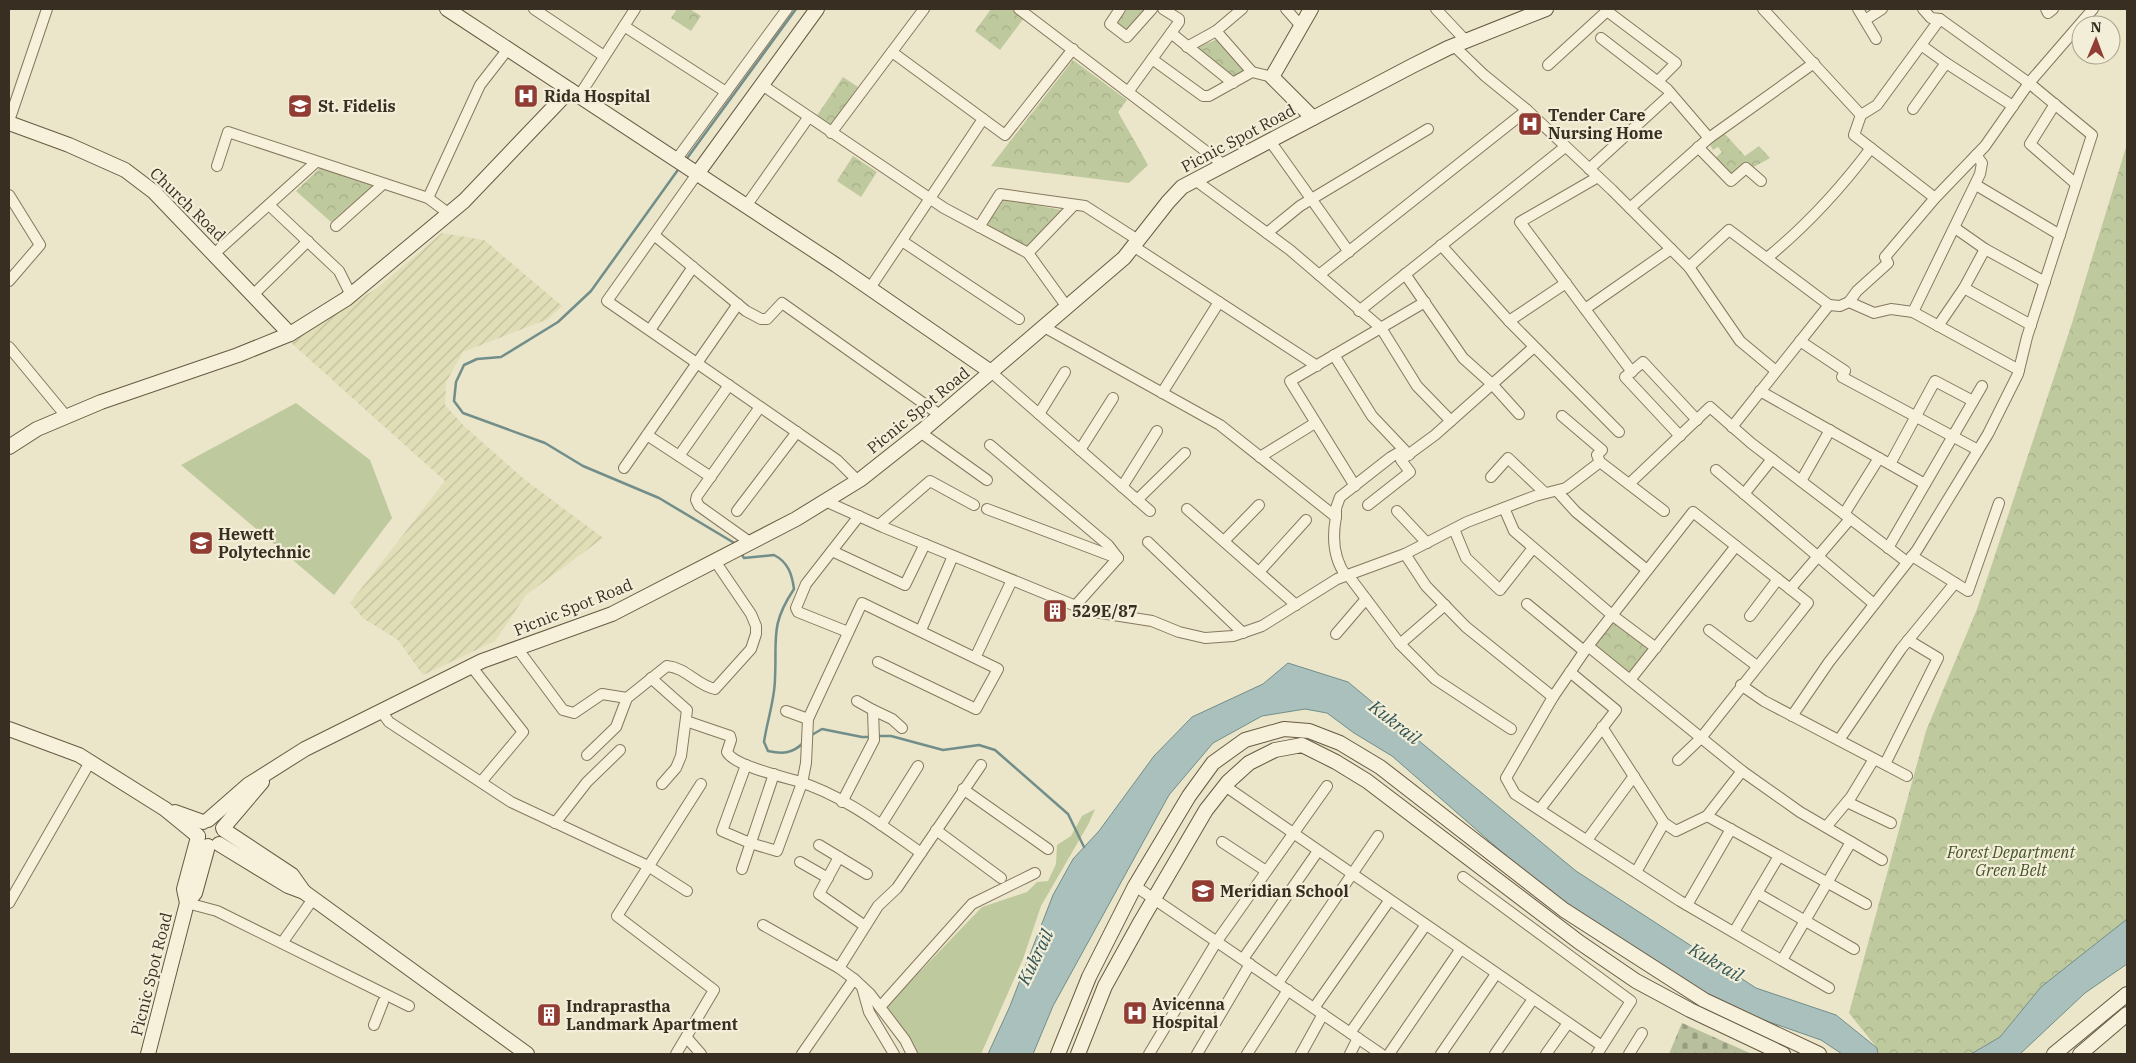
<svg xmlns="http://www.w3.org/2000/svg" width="2136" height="1063" font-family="'IBM Plex Serif',serif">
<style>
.farmland{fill:url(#farmland-furrows)}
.green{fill:#bfc99e}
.forest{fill:url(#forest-crowns)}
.cemetery{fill:url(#cemetery-stones)}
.water{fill:#aac0bc;stroke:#718e8a}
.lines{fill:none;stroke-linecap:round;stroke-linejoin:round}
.stream{stroke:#718e8a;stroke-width:2.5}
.street-casing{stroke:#86785f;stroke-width:12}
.secondary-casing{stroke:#685a42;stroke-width:16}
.street{stroke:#f7f1dc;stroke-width:10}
.secondary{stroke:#f7f1dc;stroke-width:14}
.labels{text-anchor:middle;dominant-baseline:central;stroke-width:4.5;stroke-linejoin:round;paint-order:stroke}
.poi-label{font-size:16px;font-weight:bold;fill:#382f22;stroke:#f3eed8;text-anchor:start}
.street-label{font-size:16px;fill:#382f22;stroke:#f3eed8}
.park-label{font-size:16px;font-style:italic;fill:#44532a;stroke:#f3eed8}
.water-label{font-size:18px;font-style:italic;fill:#325557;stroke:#f3eed8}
</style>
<defs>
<pattern id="farmland-furrows" width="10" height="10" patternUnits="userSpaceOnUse" patternTransform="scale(1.25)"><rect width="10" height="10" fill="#e0deb7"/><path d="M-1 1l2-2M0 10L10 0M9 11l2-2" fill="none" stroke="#c1bf9d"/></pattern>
<pattern id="forest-crowns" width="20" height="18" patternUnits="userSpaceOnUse" patternTransform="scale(1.25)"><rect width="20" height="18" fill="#bfc99e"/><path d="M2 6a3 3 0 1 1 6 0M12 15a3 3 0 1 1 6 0" fill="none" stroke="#a5ad88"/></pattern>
<pattern id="cemetery-stones" width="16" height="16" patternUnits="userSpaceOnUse" patternTransform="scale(1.25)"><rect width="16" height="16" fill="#b7bf9c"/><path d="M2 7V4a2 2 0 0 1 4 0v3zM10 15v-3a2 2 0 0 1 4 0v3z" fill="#969c7f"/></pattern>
</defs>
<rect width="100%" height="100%" fill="#ebe5c9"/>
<polygon class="farmland" points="442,233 484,240 562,306 548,319 463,352 446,382 445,405 464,426 524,479 603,538 526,595 495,641 423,675 398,640 363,618 350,603 445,481 289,341 376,289"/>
<g class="green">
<polygon points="296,403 370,460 392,518 334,595 181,465"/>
<polygon points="1095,809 1089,823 1041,906 1023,959 981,1054 915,1054 886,1007 982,907 1027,892 1037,882 1048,881 1056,864 1057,845 1071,836 1082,816"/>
</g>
<g class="forest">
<polygon points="677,9 690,9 701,16 691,31 671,18"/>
<polygon points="991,9 1011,9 1024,18 1000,50 975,31"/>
<polygon points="1127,9 1147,9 1129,33 1116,23"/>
<polygon points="1219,39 1246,70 1232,79 1196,47"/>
<polygon points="1073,60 1127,100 1118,112 1148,165 1129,183 991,166"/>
<polygon points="843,77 858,87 830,127 816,117"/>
<polygon points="1724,133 1745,156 1759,146 1770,158 1752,168 1746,162 1733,175 1715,158 1722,152 1718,147 1713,150 1710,145"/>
<polygon points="2127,144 2127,919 2041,987 2000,1037 1971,1054 1878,1054 1877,1048 1849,1013 1926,731 1977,609 2072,323"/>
<polygon points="853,156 877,172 861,197 837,181"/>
<polygon points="320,168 373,186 331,222 296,191"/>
<polygon points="1004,199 1061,210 1027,246 986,226"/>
<polygon points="1613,621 1649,649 1629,674 1593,647"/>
</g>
<polygon class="cemetery" points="1682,1023 1752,1054 1669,1054"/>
<g class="water">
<polygon points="1288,663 1348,682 1576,871 1756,988 1836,1015 1877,1048 1878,1054 1842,1054 1821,1040 1758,1018 1717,1000 1638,952 1550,894 1392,756 1354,733 1327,713 1305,709 1262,716 1213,743 1169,795 1053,1006 1033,1054 988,1054 1010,1006 1053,895 1073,859 1099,831 1154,756 1192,717 1263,684"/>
<polygon points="2127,919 2127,964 2085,993 2020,1054 1971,1054 2000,1037 2041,987"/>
</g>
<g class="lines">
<g class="stream">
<polyline points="685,161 796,9"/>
<polyline points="680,167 591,291 558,322 501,357 477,359 464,365 456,382 454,401 463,413 545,443 583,466 659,498 736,544"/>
<path d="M741 553 744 558 774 555C788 562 792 574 794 589 770 625 777 638 775 678 775 699 767 721 764 742L768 751C782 754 792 754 803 743"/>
<polyline points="810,736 822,729 862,737 872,737"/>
<polyline points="877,736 891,736 943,750 979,745 995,750 1068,814 1084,847"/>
</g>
<defs>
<g id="street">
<polyline points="534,9 604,56"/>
<polyline points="1019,9 1224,165"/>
<polyline points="1120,9 1110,24 1127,37 1152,9"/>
<polyline points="1286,9 1301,26"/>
<polyline points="1436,9 1466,41"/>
<polyline points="1763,9 1861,115"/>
<polyline points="1858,9 1876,39"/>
<polyline points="2046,9 2048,13 2053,9"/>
<polyline points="1865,20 1882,9"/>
<polyline points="624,26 726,92"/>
<polyline points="1216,31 1252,72"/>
<polyline points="1171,33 1233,83"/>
<polyline points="1601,38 1667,89 1709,138"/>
<polyline points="1921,45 1946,63"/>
<polyline points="1454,46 1484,75 1527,110 1612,190 1689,267 1740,341 1776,371"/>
<polyline points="1187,47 1216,31 1242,9"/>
<polyline points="892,52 1005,135 1073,49"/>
<polyline points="1152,59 1203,96 1209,96 1252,72 1272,77"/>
<polyline points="1548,65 1607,11 1676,63 1658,81"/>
<polyline points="762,85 944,208 1028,253 1067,307"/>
<polyline points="1128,92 1179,22 1179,19 1163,9"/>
<polyline points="579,96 635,9"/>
<polyline points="2055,104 2030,144 2076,184"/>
<polyline points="1913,109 1946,63 2013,106"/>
<polyline points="9,121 47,9"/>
<polyline points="831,133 924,9"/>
<polyline points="1270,141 1349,252"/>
<polyline points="1698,147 1731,181 1746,168 1761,181"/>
<polyline points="676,160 787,9"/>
<polyline points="217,166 228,132 428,198 448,213"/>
<polyline points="1589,169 1671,94"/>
<polyline points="697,174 607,301 837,460 858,481"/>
<polyline points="1598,177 1520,222 1632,372"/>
<polyline points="1195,180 1290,250 1381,328 1417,386 1451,421"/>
<polyline points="1976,185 2060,235"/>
<polyline points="9,195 40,245 9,281"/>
<polyline points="428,198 480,85 508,49"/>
<polyline points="1935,198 1854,135 1861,115 1877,105 1940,19"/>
<polyline points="269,205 339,271 351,295"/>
<polyline points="746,206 808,118"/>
<polyline points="1630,208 1709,138 1814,63"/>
<polyline points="336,226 383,184"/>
<polyline points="979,227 1000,194 1085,206 1138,240"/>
<polyline points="1267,233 1300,206 1428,129"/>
<polyline points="654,235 746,311 761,319 767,319 782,303 940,415"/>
<polyline points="902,241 1019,319"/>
<polyline points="1441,245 1509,321 1619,432"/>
<polyline points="1133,246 1317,366"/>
<polyline points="1985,249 2045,282"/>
<polyline points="1028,253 1074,205"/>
<polyline points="214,254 316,162"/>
<path d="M1767 258C1806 226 1841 188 1871 148"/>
<polyline points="1689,267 1729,230 1829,305 1840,306 1849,302 1874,313 1891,309 1913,312 2019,370"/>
<polyline points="1405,274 1463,358 1492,384 1519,414"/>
<polyline points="1319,275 1527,110"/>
<polyline points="870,288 983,119"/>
<polyline points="1964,288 2031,325"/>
<polyline points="253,295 308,241"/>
<polyline points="1849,302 1857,291 1888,263 1885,257 1935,198 1985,146 2029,83 2093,9"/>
<polyline points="1585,309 1671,249"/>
<polyline points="1359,311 1565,147"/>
<polyline points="1913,312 1980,174 1982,163 1976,155"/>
<polyline points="1509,321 1566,283"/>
<polyline points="1938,326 1964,288 1985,249 1955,228"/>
<path d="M1044 327 1220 425 1336 517C1332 538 1333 558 1346 576"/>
<polyline points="650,330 693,267"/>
<polyline points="1800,341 1845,371 1842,377 1978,450"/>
<polyline points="9,347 66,416"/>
<polyline points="1334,355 1372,416 1409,455"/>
<polyline points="991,372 1150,511"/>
<polyline points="1760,391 1925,484"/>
<polyline points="1162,393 1219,302"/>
<polyline points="1039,414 1065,372"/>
<polyline points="1562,416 1602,450 1597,455 1600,462 1664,511"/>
<polyline points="1732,427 1829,305"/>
<polyline points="920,432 987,480"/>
<polyline points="647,435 711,477"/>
<polyline points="1680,436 1625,377 1643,362 1697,420"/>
<polyline points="990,445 1108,545 1118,558"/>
<polyline points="1080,450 1113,398"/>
<polyline points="679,456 729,385"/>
<polyline points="1260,457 1315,423"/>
<polyline points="1890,464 1935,381 1973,401"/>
<polyline points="624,468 738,304"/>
<polyline points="1716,470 1874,604"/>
<polyline points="1491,477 1508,458 1545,493"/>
<polyline points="1801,481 1830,430"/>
<polyline points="1629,484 1710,407 1751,443 1907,562"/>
<polyline points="1355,486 1290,381 1425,302"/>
<polyline points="1122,487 1157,431"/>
<polyline points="1557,491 1576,512 1647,570"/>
<polyline points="1744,494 1772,459"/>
<polyline points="1137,500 1185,453"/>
<polyline points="825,501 883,527 1088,611 1152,621 1179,632 1205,638 1233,636 1262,626 1337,579 1405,554 1467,522 1535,496 1566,488 1600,462"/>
<polyline points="1368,505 1410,472 1401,460 1435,435 1534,347"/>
<polyline points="1504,508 1514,531 1612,615 1656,648"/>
<polyline points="987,509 1117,558"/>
<polyline points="1187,509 1296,605"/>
<polyline points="737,511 797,432"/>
<polyline points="1397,511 1427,543"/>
<polyline points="1844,514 1879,458"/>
<polyline points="1336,517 1336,508 1340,497 1391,457 1398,453 1403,459"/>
<polyline points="879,525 930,481 974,505"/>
<polyline points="1454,529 1466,558 1500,590 1533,548"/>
<polyline points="1224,541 1259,505"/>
<polyline points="1148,542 1243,633"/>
<polyline points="751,543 699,506 696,500 697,496 760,407"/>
<polyline points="1888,548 1982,386"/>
<polyline points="832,551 905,585 925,544"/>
<polyline points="1405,554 1426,586 1466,627 1553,697"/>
<polyline points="1912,556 1968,591 1999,503"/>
<polyline points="1259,572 1306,520"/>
<polyline points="1348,575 1400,644 1435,679 1511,729"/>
<polyline points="1790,589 1850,519"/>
<polyline points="1527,604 1584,651"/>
<polyline points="1075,606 1118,558"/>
<polyline points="1750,616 1778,579"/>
<polyline points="921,630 953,556"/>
<polyline points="1709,630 1757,666"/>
<polyline points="848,632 798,612 796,608 806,584 859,516"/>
<polyline points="1336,634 1366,599"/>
<polyline points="1400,644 1445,605"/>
<polyline points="1588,646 1742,771 1800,812 1882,860"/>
<polyline points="517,648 563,710 574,713 602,694 627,698"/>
<polyline points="976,656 1012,580"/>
<polyline points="471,666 523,732 481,782"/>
<polyline points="651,678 687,710 681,756 676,768 662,784"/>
<polyline points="1630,680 1736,546"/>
<polyline points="1741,685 1764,701 1907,776"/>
<polyline points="873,710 892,719 902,728"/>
<polyline points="381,711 389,722 511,802 648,866 687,891"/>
<polyline points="786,711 808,719"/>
<polyline points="1792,716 1829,662 1917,550 1988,434 2018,374 2027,337 2092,135 2029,83 1940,19 1931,18 1923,9"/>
<path d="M686 721 730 736 731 740 727 752C733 765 783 777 797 781 843 795 883 826 921 853"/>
<polyline points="1602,727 1664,823 1676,831 1707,816 1742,771"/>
<polyline points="1839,740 1901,649 1955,583"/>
<path d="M587 755 616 727 627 698 667 666C687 668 696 685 715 689L751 649 756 634V626L751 614 715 561"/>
<polyline points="1678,760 1701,738 1808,603 1693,512 1588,646 1553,697 1506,778 1515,794 1680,901 1829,988"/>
<polyline points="1885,764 1938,658 1908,640"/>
<polyline points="746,765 722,831 750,843 777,851 802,783 806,763 808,719 862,603 998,669 976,709 878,662"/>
<polyline points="1225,786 1602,1046"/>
<polyline points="963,789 1048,849"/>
<polyline points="842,802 874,740 873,710 857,701"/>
<polyline points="1847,802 1891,823"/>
<polyline points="1540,809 1616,710 1570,672"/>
<polyline points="1707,816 1866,904"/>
<polyline points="555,823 587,782 620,750"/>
<polyline points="881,825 918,766"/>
<polyline points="1826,827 1851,797 1874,759"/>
<polyline points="936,830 1001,878"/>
<polyline points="1587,840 1634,776"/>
<polyline points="1222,842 1266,871"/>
<polyline points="819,845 867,874"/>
<polyline points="839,857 819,894 865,926"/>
<polyline points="800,862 828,878"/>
<polyline points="742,869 774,774"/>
<polyline points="1636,872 1664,823"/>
<polyline points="1463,877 1631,1001 1597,1054"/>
<polyline points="1135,886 1381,1054"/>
<polyline points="1757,893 1854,949"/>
<polyline points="9,903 90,762"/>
<polyline points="187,903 217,911 409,1006"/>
<polyline points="1687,905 1731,829"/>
<polyline points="763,925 839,968 854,979 870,994 905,1040 912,1054"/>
<polyline points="1734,932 1779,856"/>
<polyline points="282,943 313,899"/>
<polyline points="1243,959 1318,851"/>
<polyline points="1782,960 1851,842"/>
<polyline points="839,968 878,906 897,888 981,765"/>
<polyline points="1278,983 1378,836"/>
<polyline points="862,987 869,1012 894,1054"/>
<polyline points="880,1007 972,904 1035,873"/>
<polyline points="1314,1008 1389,901"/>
<polyline points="374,1025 383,1002"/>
<polyline points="1350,1033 1425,926"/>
<polyline points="687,1038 701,1054"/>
<polyline points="676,1054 714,990 617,916 701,784"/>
<polyline points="802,1054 854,979"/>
<polyline points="1149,1054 1217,941 1327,786"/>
<polyline points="1197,1054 1250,964"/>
<polyline points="1247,1054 1288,990"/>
<polyline points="1301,1054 1323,1014"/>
<polyline points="1350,1054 1358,1038"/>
<polyline points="1389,1054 1460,950"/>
<polyline points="1441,1054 1496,974"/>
<polyline points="1495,1054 1533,999"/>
<polyline points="1546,1054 1568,1023"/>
<polyline points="1629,1054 1642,1033"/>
</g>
<g id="secondary">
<polyline points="447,9 836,265 991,372"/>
<polyline points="1311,9 1272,77 1313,118"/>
<polyline points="9,123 69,145 125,170 154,192 290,334"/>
<polyline points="697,174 817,9"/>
<polyline points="9,447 37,429 101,402 238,355 290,334 346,299 464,201 570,90"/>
<polyline points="9,729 79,755 165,809 198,836"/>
<polyline points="175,812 203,822"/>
<polyline points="208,820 248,785 305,749 482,661 612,614 796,519 861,479 923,430 1124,258 1168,202 1182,187 1412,66 1448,48 1546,9"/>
<polyline points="223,828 262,782"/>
<polyline points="224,830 292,875 304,892"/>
<polyline points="219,844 288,886 304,892 527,1054"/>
<polyline points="187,903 195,893 208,846"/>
<polyline points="148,1054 187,903 184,889 198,837"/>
<polyline points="1058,1054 1089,977 1135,886 1189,796 1213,763 1245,740 1284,729 1309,731 1340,743 1380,767 1564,910 1704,1000 1819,1054"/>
<polyline points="1078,1054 1105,986 1141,921 1206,810 1228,782 1249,763 1275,750 1302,745 1336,762 1367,781 1579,942 1636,981 1690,1010 1783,1054"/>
<polyline points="2054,1054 2127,994"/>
<polyline points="2080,1054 2127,1014"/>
</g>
</defs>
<use href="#street" class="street-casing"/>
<use href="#secondary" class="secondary-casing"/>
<use href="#street" class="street"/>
<use href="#secondary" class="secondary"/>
</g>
<defs>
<symbol id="hospital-square" viewBox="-11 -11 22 22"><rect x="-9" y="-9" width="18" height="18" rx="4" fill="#913d34" stroke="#f3eed8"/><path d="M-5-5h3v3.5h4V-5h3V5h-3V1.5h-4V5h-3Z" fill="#fff"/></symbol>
<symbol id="university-square" viewBox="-11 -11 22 22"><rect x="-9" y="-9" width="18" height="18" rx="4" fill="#913d34" stroke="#f3eed8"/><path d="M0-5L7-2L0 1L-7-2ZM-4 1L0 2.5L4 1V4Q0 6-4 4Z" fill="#fff"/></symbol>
<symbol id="building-square" viewBox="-11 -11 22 22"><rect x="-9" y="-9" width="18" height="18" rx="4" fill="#913d34" stroke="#f3eed8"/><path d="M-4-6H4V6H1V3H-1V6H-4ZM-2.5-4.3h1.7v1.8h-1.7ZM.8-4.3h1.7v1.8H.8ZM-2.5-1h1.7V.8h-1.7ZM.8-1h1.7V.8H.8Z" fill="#fff"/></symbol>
<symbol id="school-square" viewBox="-11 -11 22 22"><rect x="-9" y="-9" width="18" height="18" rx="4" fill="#913d34" stroke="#f3eed8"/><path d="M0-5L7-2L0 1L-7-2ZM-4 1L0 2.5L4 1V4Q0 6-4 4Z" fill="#fff"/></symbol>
</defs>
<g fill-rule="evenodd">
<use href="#hospital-square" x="512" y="82" width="28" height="28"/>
<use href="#university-square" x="286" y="92" width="28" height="28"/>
<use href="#hospital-square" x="1516" y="110" width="28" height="28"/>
<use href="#university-square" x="187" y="529" width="28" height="28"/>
<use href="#building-square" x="1041" y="597" width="28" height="28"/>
<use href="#school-square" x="1189" y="877" width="28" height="28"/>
<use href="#hospital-square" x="1121" y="999" width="28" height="28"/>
<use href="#building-square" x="535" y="1001" width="28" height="28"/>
</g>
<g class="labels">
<g class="poi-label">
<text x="544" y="96">Rida Hospital</text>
<text x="318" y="106">St. Fidelis</text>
<text x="1548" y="115">Tender Care<tspan x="1548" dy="18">Nursing Home</tspan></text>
<text x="218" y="534">Hewett<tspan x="218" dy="18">Polytechnic</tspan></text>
<text x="1072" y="611">529E/87</text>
<text x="1220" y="891">Meridian School</text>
<text x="1152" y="1004">Avicenna<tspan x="1152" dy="18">Hospital</tspan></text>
<text x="566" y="1006">Indraprastha<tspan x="566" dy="18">Landmark Apartment</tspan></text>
</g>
<g class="street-label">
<text transform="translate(1238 138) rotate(-28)">Picnic Spot Road</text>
<text transform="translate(188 204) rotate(44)">Church Road</text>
<text transform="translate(918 410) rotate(-39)">Picnic Spot Road</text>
<text transform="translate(573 607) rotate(-22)">Picnic Spot Road</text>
<text transform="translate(151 974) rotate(-76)">Picnic Spot Road</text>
</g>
<g class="park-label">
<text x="2011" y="852">Forest Department<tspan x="2011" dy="18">Green Belt</tspan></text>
</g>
<g class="water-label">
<text transform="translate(1395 722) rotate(38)">Kukrail</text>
<text transform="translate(1035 957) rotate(-64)">Kukrail</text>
<text transform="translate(1716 962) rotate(30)">Kukrail</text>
</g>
</g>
<rect width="2136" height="1063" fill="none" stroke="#382f22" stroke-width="20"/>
<g transform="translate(2096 40) rotate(1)"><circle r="24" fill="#f3eed8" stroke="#a8a28f"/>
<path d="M0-4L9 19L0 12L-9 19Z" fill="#913d34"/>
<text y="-8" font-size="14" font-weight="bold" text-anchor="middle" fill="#382f22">N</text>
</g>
</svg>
